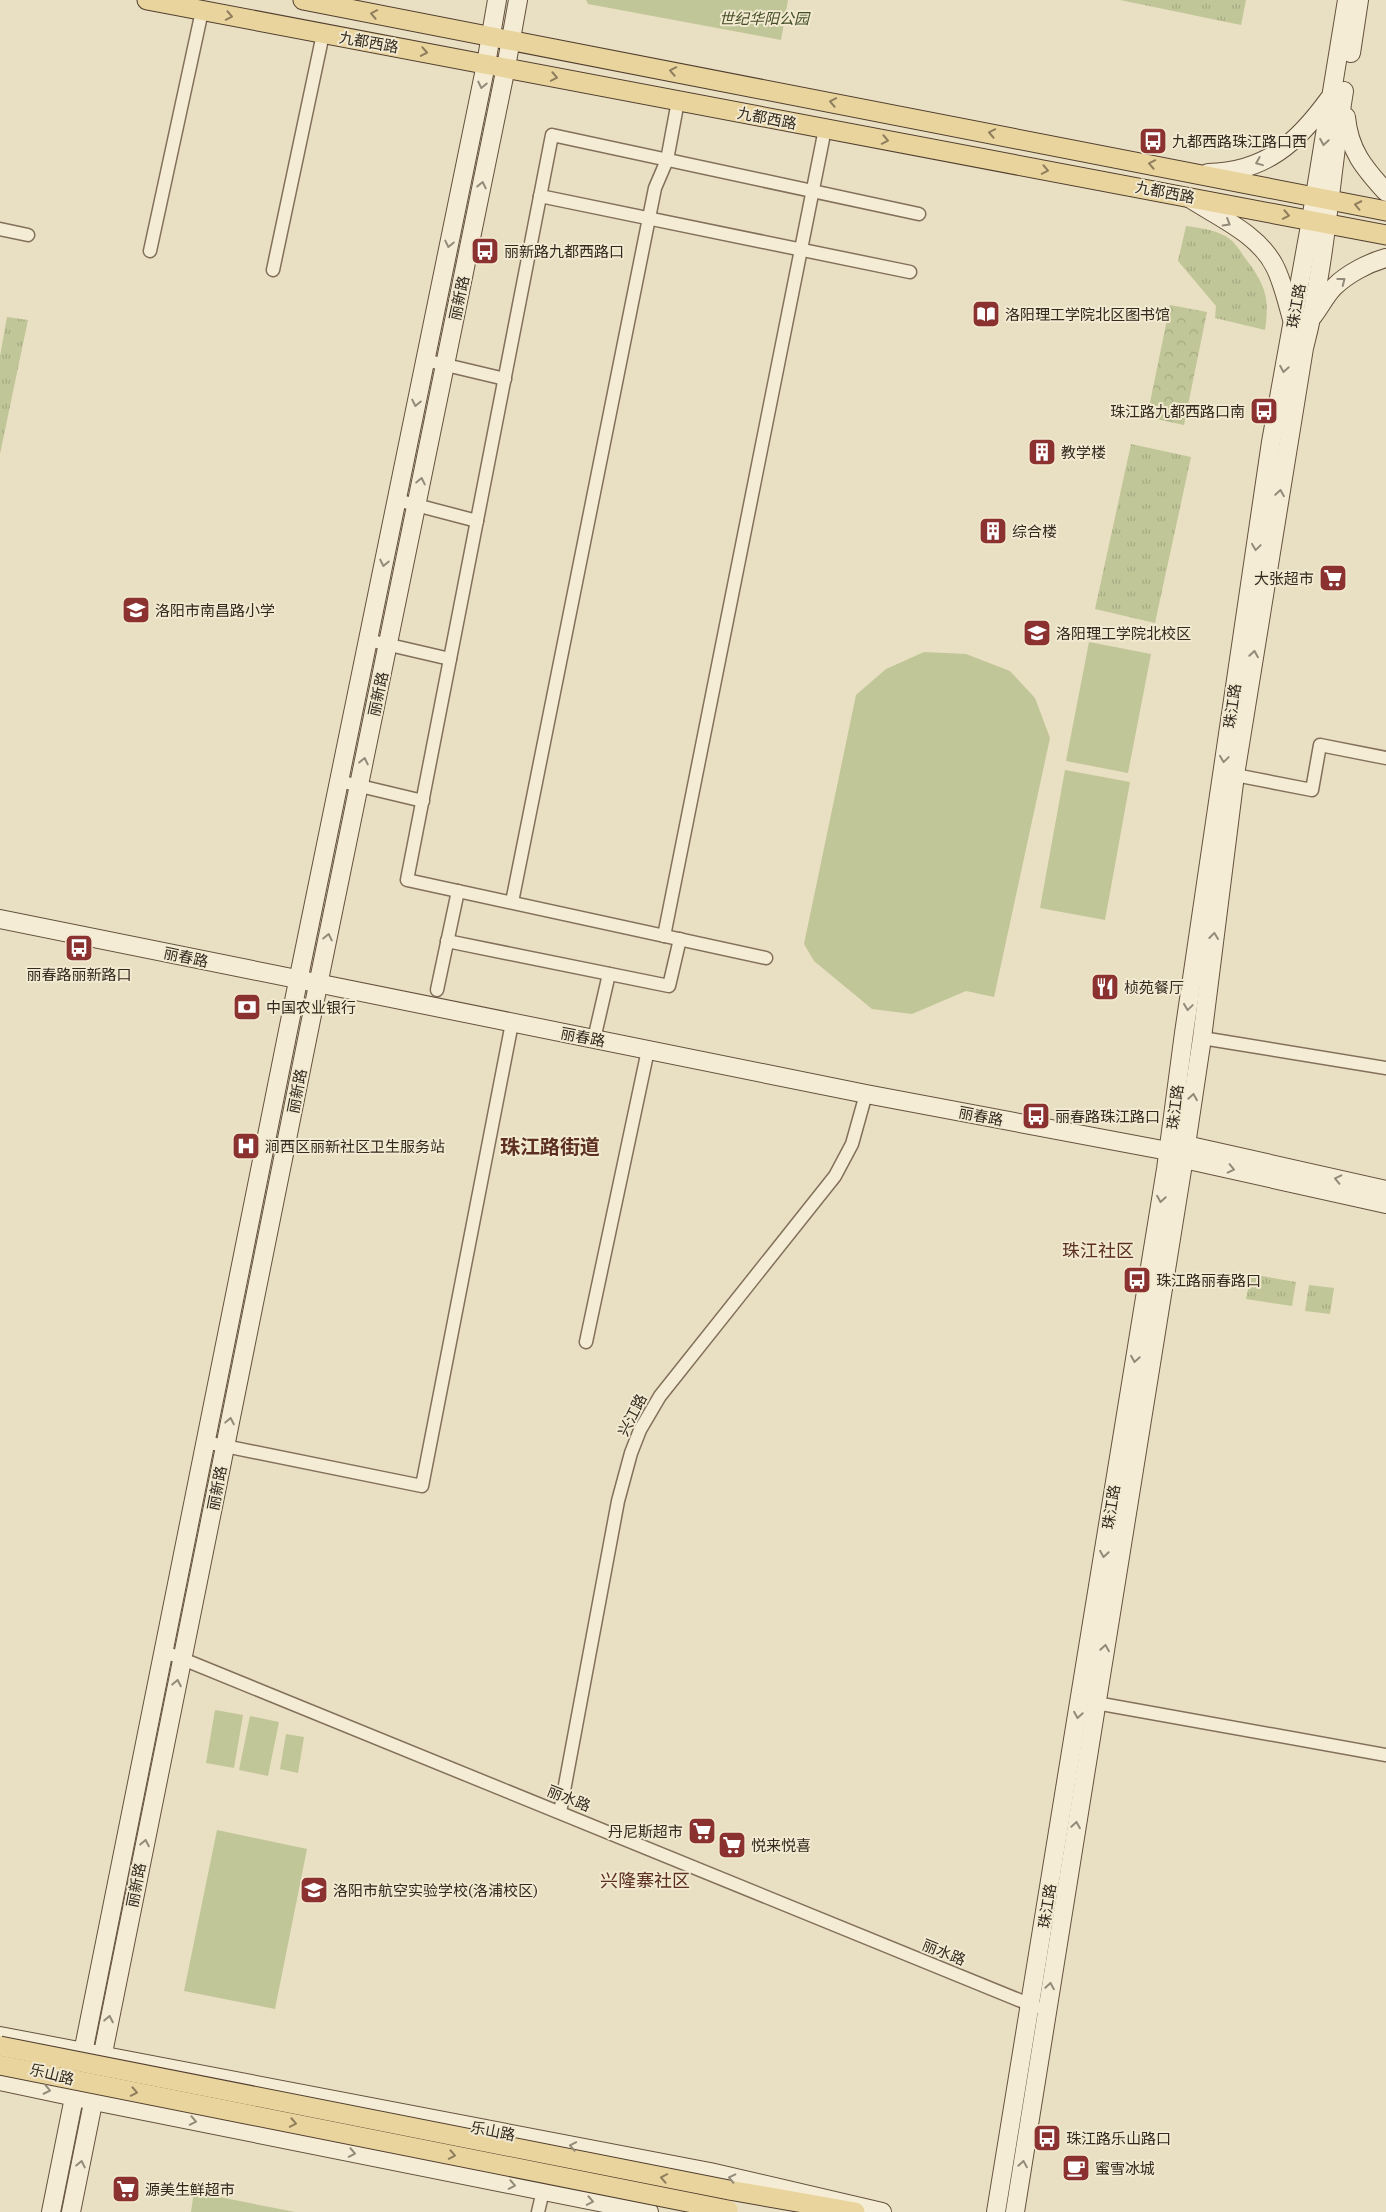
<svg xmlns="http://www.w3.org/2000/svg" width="1386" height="2212" font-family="'IBM Plex Serif','Noto Sans SC',serif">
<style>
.grass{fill:url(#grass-tufts)}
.forest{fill:url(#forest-crowns)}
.green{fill:#c0c697}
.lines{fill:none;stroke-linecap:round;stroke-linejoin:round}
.street-casing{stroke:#82705b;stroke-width:15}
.secondary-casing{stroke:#64523e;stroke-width:20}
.primary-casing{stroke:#503f2f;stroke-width:21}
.street{stroke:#f5ecd5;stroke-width:12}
.secondary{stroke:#f5ecd5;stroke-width:18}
.primary{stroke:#ead49d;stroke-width:19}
.primary-bridge-casing{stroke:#503f2f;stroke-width:21;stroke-linecap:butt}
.primary-bridge{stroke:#ead49d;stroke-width:19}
.oneway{stroke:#8e7e5e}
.oneway2{stroke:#948a7a}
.labels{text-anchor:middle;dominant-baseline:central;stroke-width:4;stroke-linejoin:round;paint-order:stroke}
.park-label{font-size:15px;font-style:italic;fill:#434e26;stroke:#f2e9d1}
.street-label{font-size:15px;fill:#33291e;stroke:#f2e9d1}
.poi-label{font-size:15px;fill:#33291e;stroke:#f2e9d1;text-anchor:start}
.quarter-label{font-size:18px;fill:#5c2f21;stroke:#f2e9d1}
.district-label{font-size:20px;font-weight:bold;fill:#5c2f21;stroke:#f2e9d1}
</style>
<defs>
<pattern id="grass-tufts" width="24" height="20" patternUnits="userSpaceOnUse" patternTransform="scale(1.25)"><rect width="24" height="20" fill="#c0c697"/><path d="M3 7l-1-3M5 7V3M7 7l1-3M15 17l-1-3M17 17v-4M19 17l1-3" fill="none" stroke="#a5aa82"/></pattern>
<pattern id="forest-crowns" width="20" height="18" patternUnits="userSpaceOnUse" patternTransform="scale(1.25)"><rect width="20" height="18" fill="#c0c697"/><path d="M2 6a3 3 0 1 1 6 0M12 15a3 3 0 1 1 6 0" fill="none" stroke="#a5aa82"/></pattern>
</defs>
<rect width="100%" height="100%" fill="#e9dfc2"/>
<g class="grass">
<polygon points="1120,0 1246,0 1241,25"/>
<path d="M1186 226C1201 228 1219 230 1231 240 1236 244 1241 252 1245 258 1265 284 1270 297 1265 330L1215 318 1216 306 1178 261Z"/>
<polygon points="7,317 28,320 0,454 0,356"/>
<polygon points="1131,444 1191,457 1155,623 1095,609"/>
<polygon points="1251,1274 1296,1282 1292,1306 1246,1299"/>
<polygon points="1309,1285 1334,1288 1330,1314 1305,1311"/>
</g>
<polygon class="forest" points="1170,305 1207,312 1184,425 1147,417"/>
<g class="green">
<polygon points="586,0 788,0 781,40 588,4"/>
<polygon points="1089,642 1151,654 1128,773 1066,761"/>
<polygon points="924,652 966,654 1010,671 1035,698 1050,738 994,997 966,991 912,1014 872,1009 814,961 804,944 856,695 886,669"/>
<polygon points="1065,770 1130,782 1105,920 1040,908"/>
<polygon points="215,1710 243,1715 234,1768 206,1763"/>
<polygon points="250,1716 279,1722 268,1776 239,1770"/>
<polygon points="286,1734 304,1737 298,1773 280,1769"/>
<polygon points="217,1830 307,1849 275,2009 184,1991"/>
<polygon points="194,2192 295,2212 191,2212"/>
</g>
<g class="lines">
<defs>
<g id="street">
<polyline points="540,196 910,272"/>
<polyline points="0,229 28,235"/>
<polyline points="150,251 202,11"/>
<polyline points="273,270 323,34"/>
<polyline points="425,360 505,379"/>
<polyline points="397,500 477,521"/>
<polyline points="368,640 450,659"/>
<polyline points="1235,775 1312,790 1320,745 1386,758"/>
<polyline points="339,781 423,801"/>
<polyline points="512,902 655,188 667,160 678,101"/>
<polyline points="664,936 825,129"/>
<polyline points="447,941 669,986 680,939"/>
<polyline points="766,958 407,880 552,135 919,214"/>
<polyline points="437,990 458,891"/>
<polyline points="1202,1038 1386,1068"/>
<polyline points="594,1039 609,974"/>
<polyline points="586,1342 648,1050"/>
<polyline points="205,1442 422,1486 512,1023"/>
<polyline points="163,1651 1036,2007"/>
<polyline points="1096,1703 1386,1755"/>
<polyline points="560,1812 618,1501 631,1453 640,1430 660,1396 835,1176 852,1144 866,1094"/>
<polyline points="538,2212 543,2191"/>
</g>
<g id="secondary">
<polyline points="1351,53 1359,0"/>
<path d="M1346 117C1349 150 1364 168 1386 192"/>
<path d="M1208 173C1265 172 1297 143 1329 99"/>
<path d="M1189 198C1218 217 1259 234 1275 267 1283 283 1287 302 1292 319"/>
<path d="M1313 316C1320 307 1326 295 1334 287 1347 274 1368 263 1386 258"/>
<polyline points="0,919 866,1094 1168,1151 1184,1159 1386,1204"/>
<polyline points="1176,1148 1186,1145 1386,1190"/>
<polyline points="0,2036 710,2172 882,2212"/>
<polyline points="0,2081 94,2101 649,2212"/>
<polyline points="51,2212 295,996 486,64 497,0"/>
<polyline points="71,2212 318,985 506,67 518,0"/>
<polyline points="996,2212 1166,1169 1184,1033 1271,442 1311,220 1347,0"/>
<path d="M1015 2212 1186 1145 1202 1038 1235 775 1304 348C1326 264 1330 177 1344 91"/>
</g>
<g id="primary">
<polyline points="147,0 1386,235"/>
<polyline points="303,0 1386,211"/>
<polyline points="729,2190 855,2212"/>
</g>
</defs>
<use href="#street" class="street-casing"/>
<use href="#secondary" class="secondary-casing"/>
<use href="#primary" class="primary-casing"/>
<use href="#street" class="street"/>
<use href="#secondary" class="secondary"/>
<use href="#primary" class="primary"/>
<defs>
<g id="primary-bridge">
<polyline points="0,2046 729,2190"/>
<polyline points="0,2065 728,2210"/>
</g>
</defs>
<use href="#primary-bridge" class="primary-bridge-casing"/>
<use href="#primary-bridge" class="primary-bridge"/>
</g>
<defs><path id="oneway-chevron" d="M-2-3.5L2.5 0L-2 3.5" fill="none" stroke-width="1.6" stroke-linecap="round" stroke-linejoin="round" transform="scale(1.25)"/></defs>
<g class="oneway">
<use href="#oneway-chevron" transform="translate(374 14) rotate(-169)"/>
<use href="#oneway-chevron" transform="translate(229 16) rotate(11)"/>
<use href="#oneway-chevron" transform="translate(424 52) rotate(10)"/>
<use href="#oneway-chevron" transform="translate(673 71) rotate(-169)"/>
<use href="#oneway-chevron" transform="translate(554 77) rotate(11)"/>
<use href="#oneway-chevron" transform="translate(833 102) rotate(-169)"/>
<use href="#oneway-chevron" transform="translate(992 133) rotate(-169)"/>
<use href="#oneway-chevron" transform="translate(885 140) rotate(11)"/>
<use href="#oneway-chevron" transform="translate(1152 164) rotate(-169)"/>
<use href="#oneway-chevron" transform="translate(1045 170) rotate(11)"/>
<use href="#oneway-chevron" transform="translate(1358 205) rotate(-168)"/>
<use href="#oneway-chevron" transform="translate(1286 215) rotate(11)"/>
<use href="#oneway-chevron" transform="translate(134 2092) rotate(11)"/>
<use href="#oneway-chevron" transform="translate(293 2123) rotate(11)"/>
<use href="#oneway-chevron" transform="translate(452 2155) rotate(11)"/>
<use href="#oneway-chevron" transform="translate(664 2178) rotate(-169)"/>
</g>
<g class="oneway2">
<use href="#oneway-chevron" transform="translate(482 85) rotate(102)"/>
<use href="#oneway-chevron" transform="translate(1324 142) rotate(99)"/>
<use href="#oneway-chevron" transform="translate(1259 162) rotate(158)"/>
<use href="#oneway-chevron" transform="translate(482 185) rotate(-78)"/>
<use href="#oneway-chevron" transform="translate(1227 223) rotate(31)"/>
<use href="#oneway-chevron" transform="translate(449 244) rotate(102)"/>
<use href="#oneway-chevron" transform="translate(1342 281) rotate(-38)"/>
<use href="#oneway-chevron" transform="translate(1284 369) rotate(100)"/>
<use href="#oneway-chevron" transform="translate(416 403) rotate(102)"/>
<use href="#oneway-chevron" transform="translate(421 481) rotate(-78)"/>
<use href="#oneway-chevron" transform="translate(1280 493) rotate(-81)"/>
<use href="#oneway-chevron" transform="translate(1256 547) rotate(98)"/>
<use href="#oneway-chevron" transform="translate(384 563) rotate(102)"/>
<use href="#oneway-chevron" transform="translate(1254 654) rotate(-81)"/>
<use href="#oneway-chevron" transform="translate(1224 759) rotate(98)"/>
<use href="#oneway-chevron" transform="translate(364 761) rotate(-78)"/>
<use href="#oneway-chevron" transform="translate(1214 936) rotate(-83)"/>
<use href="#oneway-chevron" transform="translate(328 937) rotate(-78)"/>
<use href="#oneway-chevron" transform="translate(1188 1007) rotate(98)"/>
<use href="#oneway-chevron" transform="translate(1193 1097) rotate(-81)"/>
<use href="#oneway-chevron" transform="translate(1231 1169) rotate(13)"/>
<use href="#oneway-chevron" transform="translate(1338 1179) rotate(-167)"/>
<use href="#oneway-chevron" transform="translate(1161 1199) rotate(99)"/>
<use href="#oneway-chevron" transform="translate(1135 1359) rotate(99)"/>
<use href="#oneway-chevron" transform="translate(230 1421) rotate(-79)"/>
<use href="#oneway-chevron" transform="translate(1104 1554) rotate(99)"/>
<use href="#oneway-chevron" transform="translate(1105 1648) rotate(-81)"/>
<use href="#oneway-chevron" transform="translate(177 1683) rotate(-79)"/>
<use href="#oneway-chevron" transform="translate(1078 1715) rotate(99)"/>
<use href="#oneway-chevron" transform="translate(1076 1825) rotate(-81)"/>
<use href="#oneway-chevron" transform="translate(145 1843) rotate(-79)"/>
<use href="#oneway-chevron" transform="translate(1050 1986) rotate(-81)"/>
<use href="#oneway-chevron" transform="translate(109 2019) rotate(-79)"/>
<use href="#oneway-chevron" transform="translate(47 2090) rotate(12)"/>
<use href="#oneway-chevron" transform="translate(193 2121) rotate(11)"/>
<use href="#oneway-chevron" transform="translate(573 2146) rotate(-169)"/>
<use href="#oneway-chevron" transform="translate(352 2153) rotate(11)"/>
<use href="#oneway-chevron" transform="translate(81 2164) rotate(-78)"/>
<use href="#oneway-chevron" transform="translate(1023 2164) rotate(-81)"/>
<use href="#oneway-chevron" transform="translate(732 2178) rotate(-167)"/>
<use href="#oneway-chevron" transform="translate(512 2185) rotate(11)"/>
<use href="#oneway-chevron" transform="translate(590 2201) rotate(11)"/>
</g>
<defs>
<symbol id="bus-square" viewBox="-11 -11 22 22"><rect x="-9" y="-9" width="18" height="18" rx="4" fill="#8b3230" stroke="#f2e9d1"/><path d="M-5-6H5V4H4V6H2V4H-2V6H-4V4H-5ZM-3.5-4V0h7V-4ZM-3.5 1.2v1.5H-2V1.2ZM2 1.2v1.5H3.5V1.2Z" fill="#fff"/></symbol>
<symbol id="library-square" viewBox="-11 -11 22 22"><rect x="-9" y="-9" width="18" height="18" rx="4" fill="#8b3230" stroke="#f2e9d1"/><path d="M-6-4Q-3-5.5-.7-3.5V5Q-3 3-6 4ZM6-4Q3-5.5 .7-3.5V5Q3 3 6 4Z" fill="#fff"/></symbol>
<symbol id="building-square" viewBox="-11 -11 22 22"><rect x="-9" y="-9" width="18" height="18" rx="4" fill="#8b3230" stroke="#f2e9d1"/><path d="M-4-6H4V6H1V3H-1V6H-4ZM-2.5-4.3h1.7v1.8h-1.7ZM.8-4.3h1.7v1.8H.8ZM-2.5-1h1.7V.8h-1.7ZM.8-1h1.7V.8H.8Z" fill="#fff"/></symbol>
<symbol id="supermarket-square" viewBox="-11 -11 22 22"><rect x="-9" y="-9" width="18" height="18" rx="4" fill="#8b3230" stroke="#f2e9d1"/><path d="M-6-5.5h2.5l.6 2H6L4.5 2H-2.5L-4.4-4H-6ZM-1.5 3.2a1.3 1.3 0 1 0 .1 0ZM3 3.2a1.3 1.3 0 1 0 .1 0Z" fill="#fff"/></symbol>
<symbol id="school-square" viewBox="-11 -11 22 22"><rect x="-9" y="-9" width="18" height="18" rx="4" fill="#8b3230" stroke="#f2e9d1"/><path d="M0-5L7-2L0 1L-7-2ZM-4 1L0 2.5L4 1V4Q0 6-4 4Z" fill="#fff"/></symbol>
<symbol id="university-square" viewBox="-11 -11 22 22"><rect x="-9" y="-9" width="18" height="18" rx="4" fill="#8b3230" stroke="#f2e9d1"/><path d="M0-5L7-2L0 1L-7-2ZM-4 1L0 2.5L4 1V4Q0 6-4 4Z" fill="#fff"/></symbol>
<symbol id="restaurant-square" viewBox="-11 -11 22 22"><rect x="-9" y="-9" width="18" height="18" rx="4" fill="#8b3230" stroke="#f2e9d1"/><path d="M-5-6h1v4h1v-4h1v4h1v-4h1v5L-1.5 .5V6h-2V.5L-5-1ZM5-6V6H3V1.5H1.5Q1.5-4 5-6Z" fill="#fff"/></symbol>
<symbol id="bank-square" viewBox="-11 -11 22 22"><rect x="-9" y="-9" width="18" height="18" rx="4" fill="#8b3230" stroke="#f2e9d1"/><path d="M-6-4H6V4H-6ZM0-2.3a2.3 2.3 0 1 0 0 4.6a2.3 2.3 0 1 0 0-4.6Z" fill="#fff"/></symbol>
<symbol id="hospital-square" viewBox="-11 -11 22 22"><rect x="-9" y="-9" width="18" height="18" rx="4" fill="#8b3230" stroke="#f2e9d1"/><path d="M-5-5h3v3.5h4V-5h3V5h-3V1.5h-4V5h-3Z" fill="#fff"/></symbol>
<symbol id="cafe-square" viewBox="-11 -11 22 22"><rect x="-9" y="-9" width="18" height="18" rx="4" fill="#8b3230" stroke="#f2e9d1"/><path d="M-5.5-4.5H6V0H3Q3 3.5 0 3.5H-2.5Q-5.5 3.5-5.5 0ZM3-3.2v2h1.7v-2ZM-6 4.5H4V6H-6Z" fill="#fff"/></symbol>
</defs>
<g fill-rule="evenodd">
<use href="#bus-square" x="1137" y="125" width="32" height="32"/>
<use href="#bus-square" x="469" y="235" width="32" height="32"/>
<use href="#library-square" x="970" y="298" width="32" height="32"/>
<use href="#bus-square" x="1248" y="395" width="32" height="32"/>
<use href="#building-square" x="1026" y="436" width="32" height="32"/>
<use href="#building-square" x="977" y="515" width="32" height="32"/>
<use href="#supermarket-square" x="1317" y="562" width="32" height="32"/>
<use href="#school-square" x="120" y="594" width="32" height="32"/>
<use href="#university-square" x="1021" y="617" width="32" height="32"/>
<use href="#bus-square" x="63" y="932" width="32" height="32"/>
<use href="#restaurant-square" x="1089" y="971" width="32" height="32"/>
<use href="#bank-square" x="231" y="991" width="32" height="32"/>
<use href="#bus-square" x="1020" y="1100" width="32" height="32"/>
<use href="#hospital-square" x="230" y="1130" width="32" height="32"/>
<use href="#bus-square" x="1121" y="1264" width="32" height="32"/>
<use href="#supermarket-square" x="686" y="1815" width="32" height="32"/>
<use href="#supermarket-square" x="716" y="1829" width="32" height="32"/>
<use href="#school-square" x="298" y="1874" width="32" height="32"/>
<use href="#bus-square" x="1031" y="2122" width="32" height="32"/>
<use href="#cafe-square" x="1060" y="2152" width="32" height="32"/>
<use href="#supermarket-square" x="110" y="2173" width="32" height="32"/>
</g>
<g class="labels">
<g class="park-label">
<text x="764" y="18">世纪华阳公园</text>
</g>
<g class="street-label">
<text transform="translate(369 42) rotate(10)">九都西路</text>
<text transform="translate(767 118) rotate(11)">九都西路</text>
<text transform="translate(1165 192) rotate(11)">九都西路</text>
<text transform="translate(459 298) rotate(-78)">丽新路</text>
<text transform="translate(1296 306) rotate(-80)">珠江路</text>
<text transform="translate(378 694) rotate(-78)">丽新路</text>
<text transform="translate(1232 706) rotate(-82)">珠江路</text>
<text transform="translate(186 957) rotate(12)">丽春路</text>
<text transform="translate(583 1037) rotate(11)">丽春路</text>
<text transform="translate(297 1091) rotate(-79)">丽新路</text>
<text transform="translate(1175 1107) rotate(-83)">珠江路</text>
<text transform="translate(981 1116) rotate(11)">丽春路</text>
<text transform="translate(632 1415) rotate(-63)">兴江路</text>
<text transform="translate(217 1488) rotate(-79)">丽新路</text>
<text transform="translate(1111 1507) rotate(-81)">珠江路</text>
<text transform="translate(569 1798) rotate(22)">丽水路</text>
<text transform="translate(136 1885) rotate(-79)">丽新路</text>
<text transform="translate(1047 1906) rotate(-81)">珠江路</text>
<text transform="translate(944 1952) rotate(22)">丽水路</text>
<text transform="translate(52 2074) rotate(14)">乐山路</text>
<text transform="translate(493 2131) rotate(11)">乐山路</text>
</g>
<g class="poi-label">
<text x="1172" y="141">九都西路珠江路口西</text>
<text x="504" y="251">丽新路九都西路口</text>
<text x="1005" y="314">洛阳理工学院北区图书馆</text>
<text x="1245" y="411" text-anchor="end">珠江路九都西路口南</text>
<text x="1061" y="452">教学楼</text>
<text x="1012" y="531">综合楼</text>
<text x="1314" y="578" text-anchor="end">大张超市</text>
<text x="155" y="610">洛阳市南昌路小学</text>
<text x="1056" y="633">洛阳理工学院北校区</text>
<text x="79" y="974" text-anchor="middle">丽春路丽新路口</text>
<text x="1124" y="987">桢苑餐厅</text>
<text x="266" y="1007">中国农业银行</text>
<text x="1055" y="1116">丽春路珠江路口</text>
<text x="265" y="1146">涧西区丽新社区卫生服务站</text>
<text x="1156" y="1280">珠江路丽春路口</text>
<text x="683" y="1831" text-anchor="end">丹尼斯超市</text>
<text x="751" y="1845">悦来悦喜</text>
<text x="333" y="1890">洛阳市航空实验学校(洛浦校区)</text>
<text x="1066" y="2138">珠江路乐山路口</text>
<text x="1095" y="2168">蜜雪冰城</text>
<text x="145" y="2189">源美生鲜超市</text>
</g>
<g class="quarter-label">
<text x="1098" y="1250">珠江社区</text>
<text x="645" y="1880">兴隆寨社区</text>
</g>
<g class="district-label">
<text x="550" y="1146">珠江路街道</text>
</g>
</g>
</svg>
